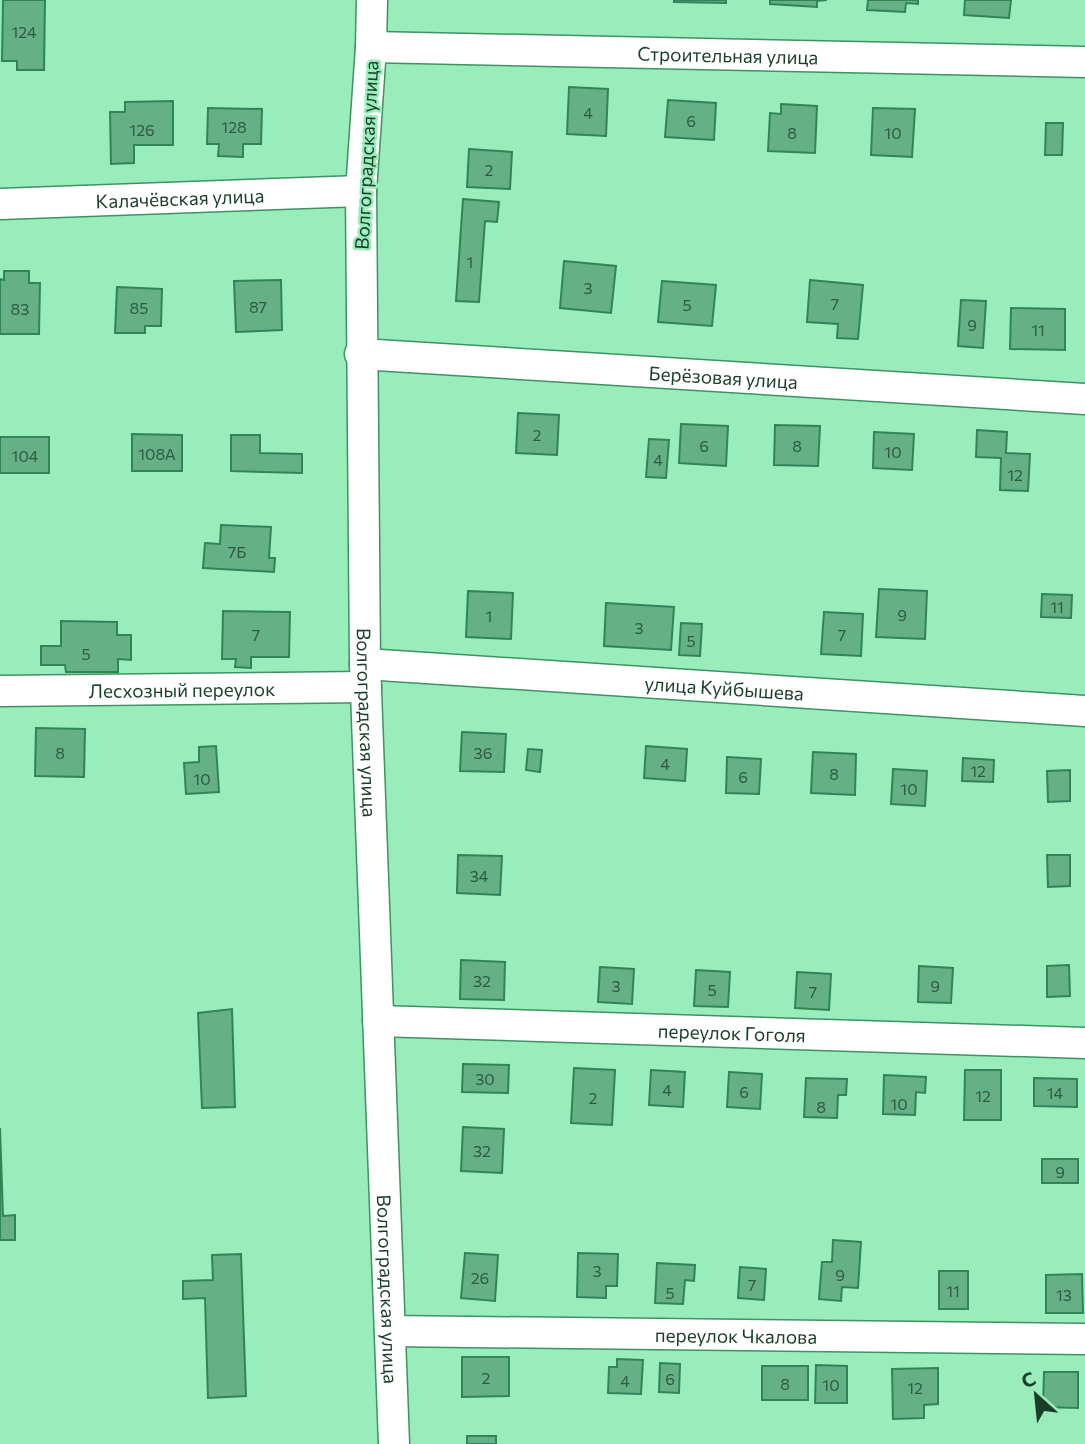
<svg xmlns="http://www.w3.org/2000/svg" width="1085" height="1444" font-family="Commissioner,sans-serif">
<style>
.building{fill:#65b185;stroke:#2f8558;stroke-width:2}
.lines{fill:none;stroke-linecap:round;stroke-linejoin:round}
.minor-casing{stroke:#3e9264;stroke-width:33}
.minor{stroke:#fff;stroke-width:30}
.labels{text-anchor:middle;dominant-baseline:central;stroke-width:5;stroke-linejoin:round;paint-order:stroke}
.number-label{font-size:16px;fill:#2e5b42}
.street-label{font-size:19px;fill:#1b3e2b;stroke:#99edba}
</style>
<rect width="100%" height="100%" fill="#99edba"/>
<g class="building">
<polygon points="3,0 45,0 44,70 17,70 17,61 2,61"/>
<polygon points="674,0 726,0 726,3 674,2"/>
<polygon points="770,0 827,0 817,1 817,7 770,4"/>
<polygon points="868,0 918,0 918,4 906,3 905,12 867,10"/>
<polygon points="965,0 1011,0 1009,18 964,15"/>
<polygon points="569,87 608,89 606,136 567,134"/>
<polygon points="668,100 716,103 714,140 665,137"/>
<polygon points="173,101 173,145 134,145 134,163 111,164 110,112 125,112 125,102"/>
<polygon points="781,104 817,106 815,153 768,151 770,113 781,114"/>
<polygon points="208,108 262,109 261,144 243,144 243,157 218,156 219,144 207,144"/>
<polygon points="873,108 915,109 912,157 871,155"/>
<polygon points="1046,123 1063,123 1062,155 1045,155"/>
<polygon points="469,149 512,152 510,189 467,187"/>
<polygon points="463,199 499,202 497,222 485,221 479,302 456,301"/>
<polygon points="564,261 616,266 611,313 560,308"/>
<polygon points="4,271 29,271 29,283 40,283 39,334 0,334 0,279 4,280"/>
<polygon points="281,280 282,330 236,332 234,281"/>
<polygon points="810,280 863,285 858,339 837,338 838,324 807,322"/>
<polygon points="662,281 716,285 712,326 658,322"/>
<polygon points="117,287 162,289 161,326 145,326 145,333 115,333"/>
<polygon points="961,300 986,301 983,348 958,346"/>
<polygon points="1011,308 1065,309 1065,350 1010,349"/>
<polygon points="518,413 559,415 557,455 516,453"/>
<polygon points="681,424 728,426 726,466 679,463"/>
<polygon points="775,425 820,426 818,466 774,465"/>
<polygon points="977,430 1007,432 1006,453 1030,454 1028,491 1000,490 1001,458 976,457"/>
<polygon points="874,432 914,434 912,470 873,468"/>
<polygon points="132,434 182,435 182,471 132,471"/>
<polygon points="231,435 260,435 260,453 302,454 302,473 231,471"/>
<rect x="0" y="437" width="49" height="36"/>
<polygon points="649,439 669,440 666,478 646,477"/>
<polygon points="221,525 271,527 269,558 275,558 274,572 203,568 205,543 220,544"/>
<polygon points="879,589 927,591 925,639 876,637"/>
<polygon points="468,591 513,593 511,639 466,637"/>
<polygon points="1042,594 1072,595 1071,618 1041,617"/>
<polygon points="606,603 674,607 671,650 604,646"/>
<polygon points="223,611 290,612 289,657 251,657 251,668 235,667 236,659 222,659"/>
<polygon points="824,612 863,614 861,656 821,654"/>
<polygon points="61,621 117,622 117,635 131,635 131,660 118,659 118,672 66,672 65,665 41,665 41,646 61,646"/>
<polygon points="681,623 702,624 700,656 679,655"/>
<polygon points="36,728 85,729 84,777 35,776"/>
<polygon points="462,732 506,734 504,772 460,771"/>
<polygon points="216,746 219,792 186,794 184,763 199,762 199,747"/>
<polygon points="646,746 687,749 685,781 644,778"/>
<polygon points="528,749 542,750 540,772 526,770"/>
<polygon points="813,752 856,754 855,795 811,793"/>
<polygon points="727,757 761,759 759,794 726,793"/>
<polygon points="963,758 994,760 993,782 962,781"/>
<polygon points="893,769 927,771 925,806 891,804"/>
<polygon points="1070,770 1070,801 1048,802 1047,771"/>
<polygon points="458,855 502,856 500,895 457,893"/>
<polygon points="1047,855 1070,855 1070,886 1048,887"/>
<polygon points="461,960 505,962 504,1000 460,999"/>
<polygon points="1069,965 1070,996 1047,997 1047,966"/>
<polygon points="919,966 953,968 951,1003 918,1002"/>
<polygon points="600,967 634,969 632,1004 598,1002"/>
<polygon points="696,970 730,972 728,1007 694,1006"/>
<polygon points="797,972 831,974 829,1010 795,1008"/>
<polygon points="232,1009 235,1107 202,1108 198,1013"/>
<polygon points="463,1064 509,1065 508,1093 462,1092"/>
<polygon points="574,1068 615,1070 612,1125 571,1123"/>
<polygon points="651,1070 685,1072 683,1107 649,1105"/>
<polygon points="965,1070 1001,1070 1001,1120 964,1120"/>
<polygon points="729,1072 762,1074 760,1109 727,1107"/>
<polygon points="884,1075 926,1077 925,1093 916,1092 915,1115 883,1114"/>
<polygon points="806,1078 847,1079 846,1095 838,1095 837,1118 804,1117"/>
<polygon points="1034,1078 1077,1079 1077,1107 1034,1106"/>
<polygon points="463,1127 504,1129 502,1173 461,1171"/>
<polygon points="0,1128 3,1216 15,1215 15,1240 0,1240"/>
<rect x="1042" y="1159" width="36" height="24"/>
<polygon points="833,1240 861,1242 858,1288 842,1287 841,1301 819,1299 822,1262 832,1262"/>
<polygon points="465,1253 498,1255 495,1301 461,1298"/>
<polygon points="578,1253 618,1254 617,1286 606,1286 606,1298 577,1297"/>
<polygon points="241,1254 246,1396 208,1398 205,1298 183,1299 183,1281 213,1280 212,1255"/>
<polygon points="657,1263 695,1265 694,1281 685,1280 683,1304 655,1303"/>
<polygon points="740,1267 766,1269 764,1300 738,1298"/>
<rect x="939" y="1271" width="29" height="38"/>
<polygon points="1082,1274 1083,1313 1046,1313 1046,1275"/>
<polygon points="462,1357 509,1357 509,1396 462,1397"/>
<polygon points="617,1359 643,1360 641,1394 608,1393 609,1367 617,1367"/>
<polygon points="660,1363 680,1364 679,1393 659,1392"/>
<polygon points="816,1365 847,1366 847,1403 815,1403"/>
<rect x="762" y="1366" width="46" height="34"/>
<polygon points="938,1368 938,1404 924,1405 924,1418 893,1419 892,1369"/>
<polygon points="1044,1372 1078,1372 1078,1408 1043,1407"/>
<rect x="467" y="1436" width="29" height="8"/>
</g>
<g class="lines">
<defs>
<g id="minor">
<path id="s1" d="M372 0 371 47 361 191 365 664 394 1444"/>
<path id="s2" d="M371 47 1085 62"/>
<path id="s3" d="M0 204 361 191"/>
<path id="s4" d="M360 354 1085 399"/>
<path id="s5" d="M365 664 1085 711"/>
<path id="s6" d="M0 691 366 687"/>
<path id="s7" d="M378 1021 1085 1043"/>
<path id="s8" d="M390 1331 1085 1339"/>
</g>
</defs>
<use href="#minor" class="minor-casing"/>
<use href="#minor" class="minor"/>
</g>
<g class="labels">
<g class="number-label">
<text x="24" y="31">124</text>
<text x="588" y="112">4</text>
<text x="691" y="120">6</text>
<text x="234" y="126">128</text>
<text x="142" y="129">126</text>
<text x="792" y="132">8</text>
<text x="893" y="132">10</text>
<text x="489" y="169">2</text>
<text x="470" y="261">1</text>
<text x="588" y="287">3</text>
<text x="835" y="303">7</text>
<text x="687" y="304">5</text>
<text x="258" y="306">87</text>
<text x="139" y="307">85</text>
<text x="20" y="308">83</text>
<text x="972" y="324">9</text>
<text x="1038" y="329">11</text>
<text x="537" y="434">2</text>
<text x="704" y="445">6</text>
<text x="797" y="445">8</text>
<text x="893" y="451">10</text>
<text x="157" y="453">108А</text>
<text x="25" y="455">104</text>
<text x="658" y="459">4</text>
<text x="1015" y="474">12</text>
<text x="237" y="551">7Б</text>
<text x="1057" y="606">11</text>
<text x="902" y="614">9</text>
<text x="489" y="615">1</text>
<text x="639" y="627">3</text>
<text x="256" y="634">7</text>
<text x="842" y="634">7</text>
<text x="691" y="640">5</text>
<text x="86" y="653">5</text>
<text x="60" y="752">8</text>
<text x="483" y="752">36</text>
<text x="665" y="763">4</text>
<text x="978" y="770">12</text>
<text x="834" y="773">8</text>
<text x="743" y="776">6</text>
<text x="202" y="778">10</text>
<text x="909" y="788">10</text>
<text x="479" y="875">34</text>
<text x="482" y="980">32</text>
<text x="616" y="985">3</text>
<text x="935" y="985">9</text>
<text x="712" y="989">5</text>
<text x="813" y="991">7</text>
<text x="485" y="1078">30</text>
<text x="667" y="1089">4</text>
<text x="744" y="1091">6</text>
<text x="1055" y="1092">14</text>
<text x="983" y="1095">12</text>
<text x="593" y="1097">2</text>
<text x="899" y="1103">10</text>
<text x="821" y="1106">8</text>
<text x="482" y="1150">32</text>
<text x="1060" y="1171">9</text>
<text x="597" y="1270">3</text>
<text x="840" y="1274">9</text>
<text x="480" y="1277">26</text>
<text x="752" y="1284">7</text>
<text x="953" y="1290">11</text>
<text x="670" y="1292">5</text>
<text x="1064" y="1294">13</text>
<text x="486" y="1377">2</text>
<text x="670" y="1378">6</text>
<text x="625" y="1380">4</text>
<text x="785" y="1383">8</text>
<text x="831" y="1384">10</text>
<text x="915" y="1387">12</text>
</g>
<g class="street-label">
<text stroke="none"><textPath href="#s2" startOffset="357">Строительная улица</textPath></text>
<text transform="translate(366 155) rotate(-87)">Волгоградская улица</text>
<text stroke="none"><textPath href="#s3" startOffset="180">Калачёвская улица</textPath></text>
<text stroke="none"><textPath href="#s4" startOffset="364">Берёзовая улица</textPath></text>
<text stroke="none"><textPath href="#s5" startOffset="360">улица Куйбышева</textPath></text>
<text stroke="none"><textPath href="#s6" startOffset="182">Лесхозный переулок</textPath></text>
<text stroke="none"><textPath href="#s1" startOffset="723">Волгоградская улица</textPath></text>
<text stroke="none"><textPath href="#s7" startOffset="354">переулок Гоголя</textPath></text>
<text stroke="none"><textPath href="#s1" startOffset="1290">Волгоградская улица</textPath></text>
<text stroke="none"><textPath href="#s8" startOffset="346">переулок Чкалова</textPath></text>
</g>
</g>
<g transform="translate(1036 1395) rotate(333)" stroke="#99edba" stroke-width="5" paint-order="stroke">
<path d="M0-5L12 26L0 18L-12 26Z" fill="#1b3e2b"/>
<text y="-10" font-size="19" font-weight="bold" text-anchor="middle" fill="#1b3e2b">С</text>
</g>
</svg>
